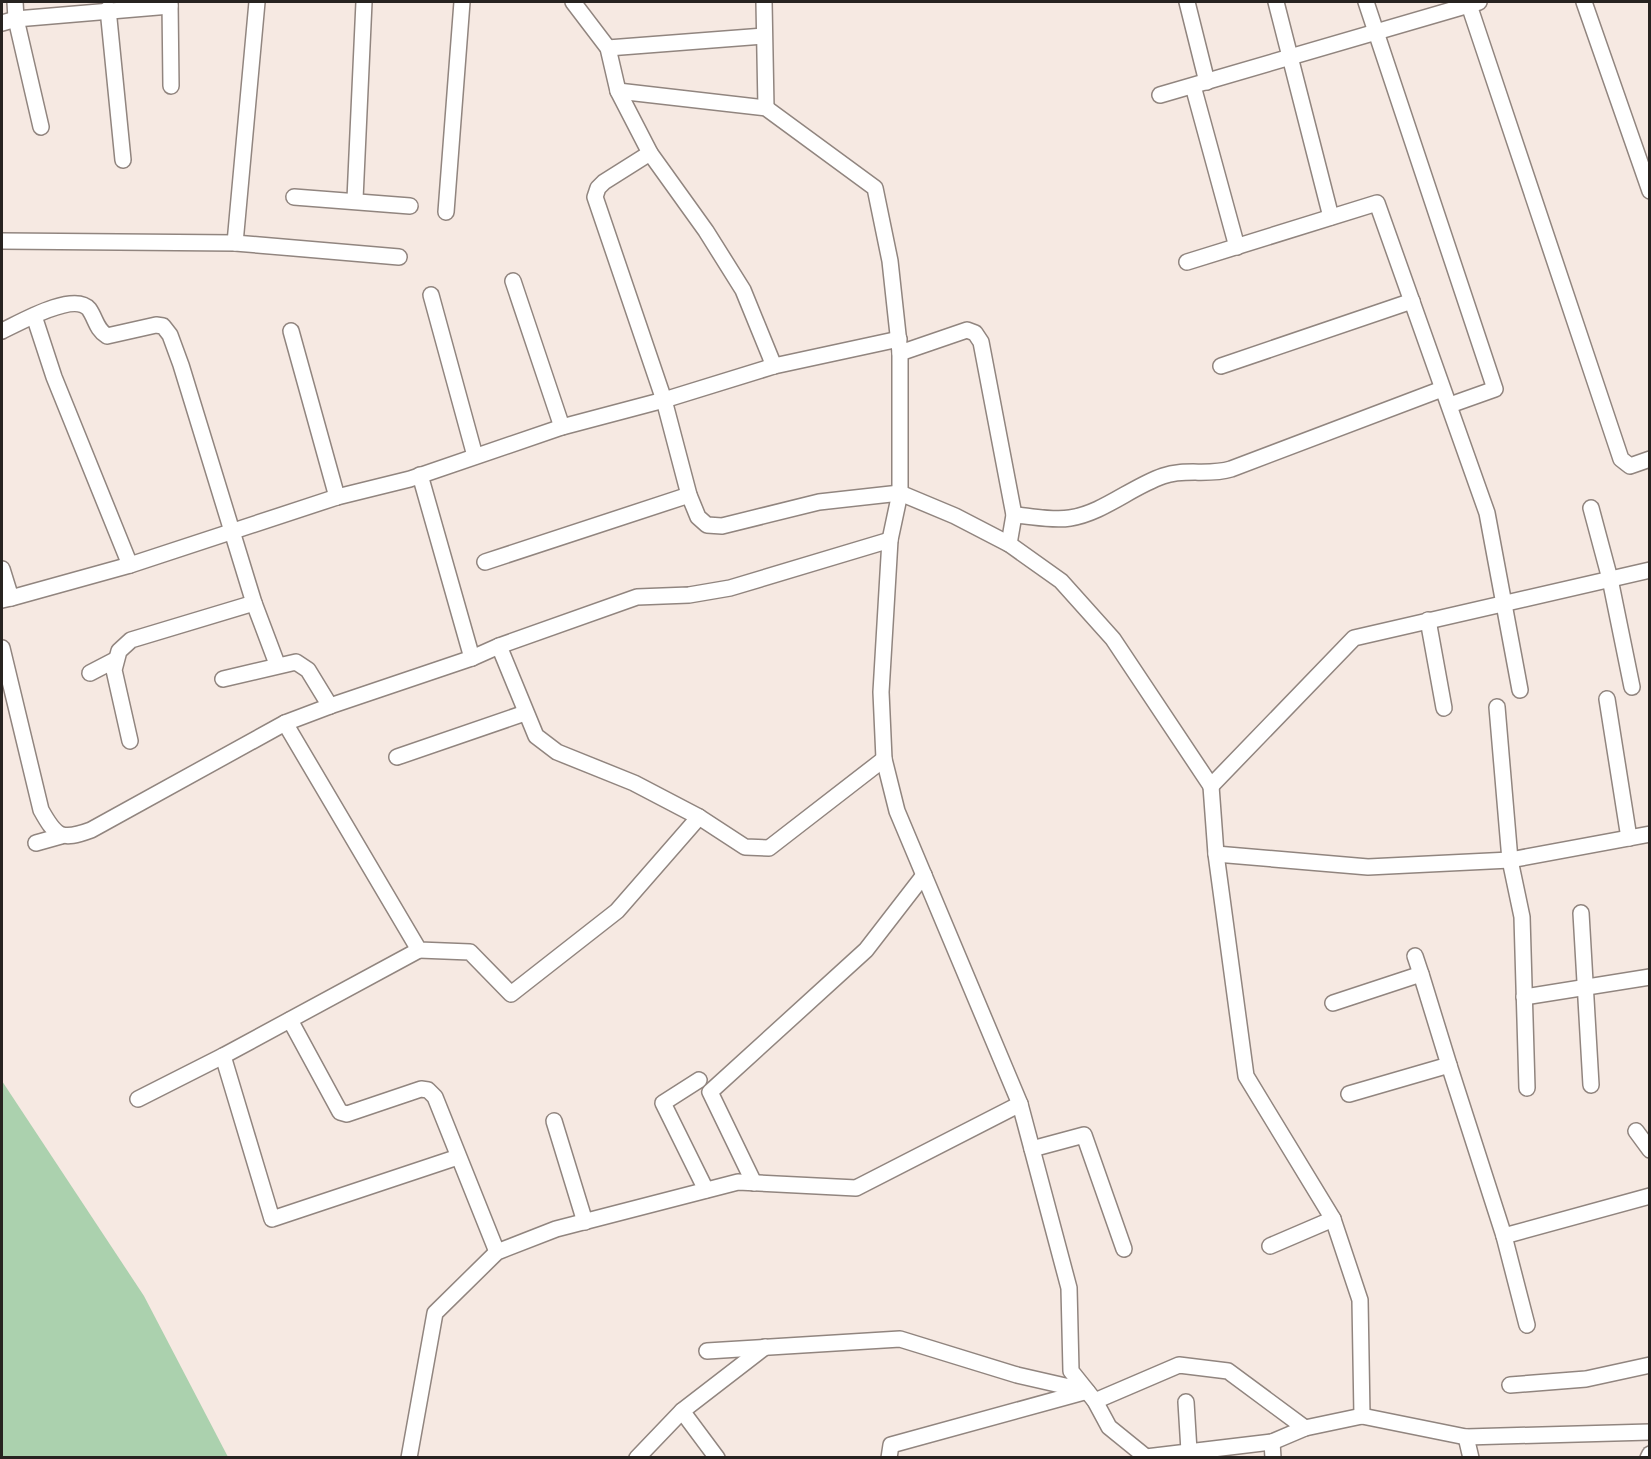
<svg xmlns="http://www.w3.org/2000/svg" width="1651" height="1459" font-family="'PT Sans Narrow',sans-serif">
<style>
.green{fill:#abd1ae}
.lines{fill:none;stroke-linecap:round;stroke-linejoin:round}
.street-casing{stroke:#91857f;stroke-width:18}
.street{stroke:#fff;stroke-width:15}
</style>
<rect width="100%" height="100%" fill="#f6e9e2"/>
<polygon class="green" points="2,1081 144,1296 228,1457 2,1457"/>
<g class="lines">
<defs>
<g id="street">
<polyline points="15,2 16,19 41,127"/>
<polyline points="170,2 171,86"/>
<polyline points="573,2 608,48 618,91 650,153 706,231 743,290 774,366"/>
<polyline points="764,2 766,108"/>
<polyline points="1187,2 1207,82"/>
<polyline points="1276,2 1331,217"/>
<polyline points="1366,2 1495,389 1450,405"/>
<polyline points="1584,2 1650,191"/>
<polyline points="1469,5 1621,459 1630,466 1650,459"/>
<polyline points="108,9 123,160"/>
<polyline points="2,23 16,19 170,6"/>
<polyline points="608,48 764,36"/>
<polyline points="1193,86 1237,247"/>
<polyline points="618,91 766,108 875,188 890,261 900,353 900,493 890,540 881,692 884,759 897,811 1020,1104 1069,1288 1071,1371 1095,1401 1109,1427 1146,1457 1272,1442 1305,1428 1362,1416 1466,1437 1650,1432"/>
<polyline points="1160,95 1479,2"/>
<polyline points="650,153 604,182 598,188 595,197 664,400 689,495 698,517 707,525 722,526 819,502 900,493 955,516 1009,544 1061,581 1113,639 1211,786 1354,638 1650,570"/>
<polyline points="294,197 410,206"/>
<polyline points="355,199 364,2"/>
<polyline points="446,212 462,2"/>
<polyline points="2,241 235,243 399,257"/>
<polyline points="235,243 257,2"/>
<polyline points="1187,262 1377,203 1487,513 1520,690"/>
<polyline points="513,281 562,427"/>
<polyline points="431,295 475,456"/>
<polyline points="34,316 54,377 130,565 337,497 410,479 562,427 664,400 774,366 899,339"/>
<path d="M2 331C19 323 74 291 89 309 96 319 96 329 107 336L156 325 163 326 170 335 181 365 254 603 277 664"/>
<polyline points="291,331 337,497"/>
<polyline points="900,353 967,330 975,333 981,342 1014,515 1009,544"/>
<polyline points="1221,366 1412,301"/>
<polyline points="420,475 472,658"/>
<polyline points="1591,508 1610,579 1632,687"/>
<path d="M1014 515C1032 516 1052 521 1070 518 1103 513 1131 487 1163 476 1185 468 1209 476 1231 469L1442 389"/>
<polyline points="485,562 689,495"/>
<polyline points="2,569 11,598 2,600"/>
<polyline points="11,598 130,565"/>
<polyline points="1428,620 1444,708"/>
<polyline points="499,646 536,736 557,752 634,783 699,817 745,847 769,848 884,759"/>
<path d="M2 648 41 810C56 837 61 841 91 830L285 723 330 706 472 658 499 646 637 597 689 595 730 588 890 540"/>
<polyline points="90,673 115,660"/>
<polyline points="223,679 296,662 308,670 330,706"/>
<polyline points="1607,699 1629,838"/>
<polyline points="1497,707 1510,860 1522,917 1527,1088"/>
<polyline points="285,723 419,950 470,952 511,994 617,911 699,817"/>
<polyline points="130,741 114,670 119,651 131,640 254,603"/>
<polyline points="397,757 525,713"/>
<polyline points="1211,786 1216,854 1246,1076 1333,1219 1360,1300 1362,1416"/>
<polyline points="36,843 61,836"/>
<polyline points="1216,854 1368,867 1510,860 1650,834"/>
<polyline points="1581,913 1591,1085"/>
<polyline points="1415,956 1421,974"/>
<polyline points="1524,997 1650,977"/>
<polyline points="1333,1003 1421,974 1449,1065 1349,1094"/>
<polyline points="290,1020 340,1112 347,1114 421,1089 428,1090 435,1097 497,1252"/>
<polyline points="223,1056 272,1219 458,1157"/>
<polyline points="1449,1065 1504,1236 1527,1325"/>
<polyline points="699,1080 663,1103 706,1190"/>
<polyline points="138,1099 223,1056 419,950"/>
<polyline points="554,1121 585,1222"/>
<polyline points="1636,1131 1650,1150"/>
<polyline points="1032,1149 1084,1135 1124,1249"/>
<polyline points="754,1183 710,1092 866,950 924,875"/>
<polyline points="1504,1236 1650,1196"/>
<polyline points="1270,1246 1333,1219"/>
<polyline points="707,1351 900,1339 1017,1375 1087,1391"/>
<polyline points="1510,1385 1586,1379 1650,1365"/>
<polyline points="1095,1401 1179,1365 1228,1371 1305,1428"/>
<polyline points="1186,1402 1189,1451"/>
<polyline points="682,1411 717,1458"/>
<polyline points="1466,1437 1471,1458"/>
<polyline points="1272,1442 1273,1458"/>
<polyline points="409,1458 435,1313 497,1252 556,1229 738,1182 856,1188 1020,1104"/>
<polyline points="637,1458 682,1411 765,1347"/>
<polyline points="889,1458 891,1445 1084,1392"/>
<polyline points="1648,1458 1650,1454"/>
</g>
</defs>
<use href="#street" class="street-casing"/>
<use href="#street" class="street"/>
</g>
<rect width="1651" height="1459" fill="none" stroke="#272320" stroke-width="6"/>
</svg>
